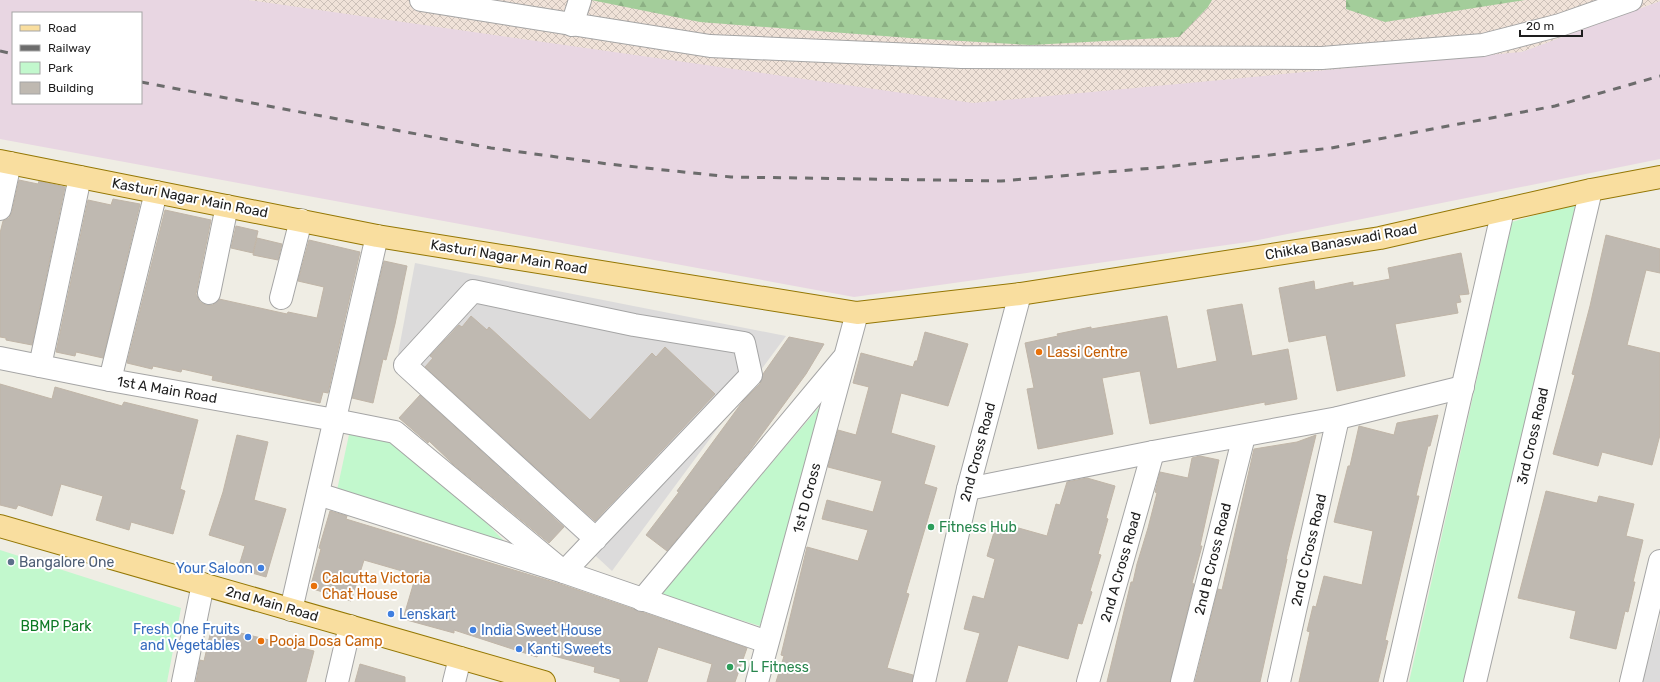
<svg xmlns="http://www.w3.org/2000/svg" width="1660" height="682" font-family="Rubik,sans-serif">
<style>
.residential{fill:#dcdbdb}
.industrial{fill:#e8d6e2;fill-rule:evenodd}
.military{fill:url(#military-cross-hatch)}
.forest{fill:url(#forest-firs)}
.park{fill:#c2f8cd}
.building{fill:#bfb9b1;stroke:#c0b5a7}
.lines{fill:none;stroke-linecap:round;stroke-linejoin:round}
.minor-casing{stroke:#a5a5a5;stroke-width:24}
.major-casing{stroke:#947704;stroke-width:24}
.minor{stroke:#fff;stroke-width:22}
.major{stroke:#f9de9f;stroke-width:22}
.rail{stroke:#6c6c6c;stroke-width:3;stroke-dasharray:8 8;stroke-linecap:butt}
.food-dot{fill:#e8710a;stroke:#fff;stroke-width:1.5}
.leisure-dot{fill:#2e9e5b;stroke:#fff;stroke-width:1.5}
.service-dot{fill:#5c6f8a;stroke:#fff;stroke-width:1.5}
.shop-dot{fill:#3f7fe0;stroke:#fff;stroke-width:1.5}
.labels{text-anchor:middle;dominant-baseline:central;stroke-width:4;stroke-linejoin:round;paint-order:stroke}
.street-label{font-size:14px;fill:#1e1e1e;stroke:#fff}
.food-label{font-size:14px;fill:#c56008;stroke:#fff;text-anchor:start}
.leisure-label{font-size:14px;fill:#27864d;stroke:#fff;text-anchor:start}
.service-label{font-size:14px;fill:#4e5e75;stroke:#fff;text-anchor:start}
.shop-label{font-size:14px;fill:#366cbe;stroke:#fff;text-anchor:start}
.park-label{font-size:14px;fill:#0e7a25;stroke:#fff}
</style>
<defs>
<pattern id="military-cross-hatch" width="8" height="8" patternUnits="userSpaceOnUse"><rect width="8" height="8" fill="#f0e2d8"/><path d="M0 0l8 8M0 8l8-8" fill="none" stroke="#cdc1b9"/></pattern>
<pattern id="forest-firs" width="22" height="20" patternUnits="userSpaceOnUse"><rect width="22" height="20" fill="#a3cd9a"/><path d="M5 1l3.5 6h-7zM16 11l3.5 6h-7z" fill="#8cb084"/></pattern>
</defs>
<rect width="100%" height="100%" fill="#efede4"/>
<g class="residential">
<polygon points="415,263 786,336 612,571 395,370"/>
<polygon points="1660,619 1660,682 1642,682"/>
</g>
<path class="industrial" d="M0 0H248L1521 52 1660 1V159L1248 242 854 297 0 139ZM13 13H141V103H13Z"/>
<polygon class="military" points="248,0 1660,0 1660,1 1521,52 973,103"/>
<g class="forest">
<polygon points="591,0 1212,0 1208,7 1179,37 1031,45 910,38 700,22"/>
<polygon points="1346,0 1525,0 1385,22 1346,9"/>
</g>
<g class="park">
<polygon points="1576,203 1464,682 1409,682 1512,222"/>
<polygon points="821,405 760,626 659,595"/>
<polygon points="350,430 392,440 469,505 509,546 336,495"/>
<polygon points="0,550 181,608 167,682 0,682"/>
</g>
<g class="building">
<polygon points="19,180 38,184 39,181 65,187 32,345 6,340 6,338 0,337 0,233 3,221 9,218 12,212"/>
<polygon points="113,199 140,204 103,358 76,352 75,356 56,352 88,200 111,205"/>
<polygon points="165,210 211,220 196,294 200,302 206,305 213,305 219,299 287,314 288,312 317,318 324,287 298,281 309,240 360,252 328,393 323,392 320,403 212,380 213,376 182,369 181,372 153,366 152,369 127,363"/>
<polygon points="236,226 258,231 253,253 231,248"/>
<polygon points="1606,235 1660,249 1660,273 1646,270 1627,345 1660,353 1660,435 1652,465 1602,452 1598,466 1553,454 1575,375 1572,374 1590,306"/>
<polygon points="257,238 282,244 278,260 253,255"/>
<polygon points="1461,253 1469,294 1459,295 1461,302 1456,303 1458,313 1395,324 1405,376 1337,391 1326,335 1289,342 1279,288 1314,281 1315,290 1353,282 1353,286 1390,279 1388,268"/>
<polygon points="384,261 407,266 395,324 386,360 383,359 373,403 352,398"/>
<polygon points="1242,304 1252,356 1288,349 1297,399 1265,405 1265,402 1150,424 1140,371 1102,378 1113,434 1038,449 1027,389 1034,388 1025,343 1058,336 1057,334 1091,327 1091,329 1167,316 1177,369 1217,361 1207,310"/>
<polygon points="471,316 487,330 489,327 590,420 652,353 656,357 665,347 715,394 595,521 425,367 433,358 430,356 459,325 462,327"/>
<polygon points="925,332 968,344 948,406 901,393 891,433 935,446 924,484 937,488 906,593 909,594 887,668 913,675 912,682 776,682 784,656 781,655 807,547 858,561 868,530 822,519 827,500 873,512 882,481 828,467 838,430 856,435 869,387 853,383 861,353 913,367 915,361 917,361"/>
<polygon points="789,337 824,344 806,374 749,452 667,551 646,535 679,492 677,491 743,401 760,384 763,374"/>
<polygon points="0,384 52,399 55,387 122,406 124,402 198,420 180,489 185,491 173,534 131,522 129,530 96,520 103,496 61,484 52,516 18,505 16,509 0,505"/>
<polygon points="420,395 564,527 549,543 453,464 429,441 428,443 399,418"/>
<polygon points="1438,415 1430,446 1428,446 1416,496 1419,496 1385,640 1388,641 1378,682 1299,682 1310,632 1307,631 1313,606 1316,607 1324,576 1362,585 1373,531 1334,522 1348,466 1350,466 1359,426 1394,435 1397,423"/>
<polygon points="237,435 268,442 254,500 286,509 266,577 238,569 245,546 209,535 223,492"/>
<polygon points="1316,435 1286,559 1287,559 1260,682 1195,682 1218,589 1222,590 1254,449 1297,442"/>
<polygon points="1200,456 1219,460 1200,546 1202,546 1192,583 1194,584 1170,682 1107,682 1131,582 1133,582 1137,564 1148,528 1157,493 1155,492 1160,472 1188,478 1192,458"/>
<polygon points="1087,478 1115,486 1106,518 1108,519 1098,554 1101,555 1090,591 1092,592 1082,624 1078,623 1068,659 1018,645 1007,682 966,682 980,633 964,629 973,596 984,599 995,559 987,556 997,522 1047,536 1056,504 1060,505 1067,482"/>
<polygon points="1546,491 1597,503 1599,496 1634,504 1626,536 1643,540 1633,582 1635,582 1628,612 1625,611 1616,649 1570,638 1576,611 1518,598"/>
<polygon points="330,511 347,516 346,519 560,584 747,648 735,682 707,682 712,664 658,647 647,682 620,682 620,679 594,672 595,667 539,652 537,657 454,630 454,633 403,619 416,575 364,560 351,601 310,588 321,549 319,548"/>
<polygon points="212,626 314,651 306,682 196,682 200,660 204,661"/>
<polygon points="360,664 405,677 405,682 355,682"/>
</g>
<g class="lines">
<defs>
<g id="minor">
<polyline points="421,0 710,46 961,57 1322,58 1483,45 1560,25 1631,0"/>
<polyline points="572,25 580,0"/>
<polyline points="0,209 10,163"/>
<polyline points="209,293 227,206"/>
<polyline points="281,298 301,220"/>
<polyline points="0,358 110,380 335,420 395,432 564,572 751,375 744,343 634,325 473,291 405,365 596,539"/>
<polyline points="40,366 80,177"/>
<polyline points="110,380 156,192"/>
<polyline points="968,489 1153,452 1338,418 1463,387"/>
<polyline points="318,494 564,572 767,642"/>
<polyline points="642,600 842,360"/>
<polyline points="291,610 377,236"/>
<polyline points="183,682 203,584"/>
<polyline points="337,682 350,626"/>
<polyline points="454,682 460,658"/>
<polyline points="757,682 857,313"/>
<polyline points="924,682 968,489 1020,294"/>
<polyline points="1088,682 1153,452"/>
<polyline points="1182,682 1244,436"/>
<polyline points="1279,682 1338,418"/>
<polyline points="1395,682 1503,210"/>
<polyline points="1475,682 1591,190"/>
<polyline points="1631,682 1660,561"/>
</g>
<g id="major">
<polyline points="0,161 377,236 857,313 1020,294 1380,238 1591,190 1660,177"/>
<polyline points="0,526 544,682"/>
</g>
</defs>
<use href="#minor" class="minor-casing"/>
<use href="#major" class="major-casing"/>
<use href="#minor" class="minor"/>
<use href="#major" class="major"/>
<g class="rail">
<polyline points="0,51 13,54"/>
<polyline points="141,82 491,148 608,164 731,177 1001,181 1165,167 1331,148 1555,106 1660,76"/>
</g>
</g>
<g class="food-dot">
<circle cx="1039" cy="352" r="4"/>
<circle cx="314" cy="586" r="4"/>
<circle cx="261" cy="641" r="4"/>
</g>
<g class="leisure-dot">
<circle cx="931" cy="527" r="4"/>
<circle cx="730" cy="667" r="4"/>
</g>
<circle class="service-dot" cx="11" cy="562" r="4"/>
<g class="shop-dot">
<circle cx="261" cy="568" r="4"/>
<circle cx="391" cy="614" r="4"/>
<circle cx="473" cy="630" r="4"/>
<circle cx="248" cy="637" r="4"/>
<circle cx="519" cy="649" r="4"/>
</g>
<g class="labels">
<g class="street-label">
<text transform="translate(190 198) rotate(11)">Kasturi Nagar Main Road</text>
<text transform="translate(1341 242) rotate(-10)">Chikka Banaswadi Road</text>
<text transform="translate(509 257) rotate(9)">Kasturi Nagar Main Road</text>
<text transform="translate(167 390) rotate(10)">1st A Main Road</text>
<text transform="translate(1533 436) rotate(-77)">3rd Cross Road</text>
<text transform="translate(978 452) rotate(-75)">2nd Cross Road</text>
<text transform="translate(807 498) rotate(-75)">1st D Cross</text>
<text transform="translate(1309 550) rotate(-77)">2nd C Cross Road</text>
<text transform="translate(1213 559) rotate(-76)">2nd B Cross Road</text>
<text transform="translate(1121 567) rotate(-74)">2nd A Cross Road</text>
<text transform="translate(272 604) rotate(16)">2nd Main Road</text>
</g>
<g class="food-label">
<text x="1047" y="352">Lassi Centre</text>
<text x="322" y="578">Calcutta Victoria<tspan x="322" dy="16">Chat House</tspan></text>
<text x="269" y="641">Pooja Dosa Camp</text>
</g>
<g class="leisure-label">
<text x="939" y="527">Fitness Hub</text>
<text x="738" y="667">J L Fitness</text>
</g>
<g class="service-label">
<text x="19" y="562">Bangalore One</text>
</g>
<g class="shop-label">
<text x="253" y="568" text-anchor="end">Your Saloon</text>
<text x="399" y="614">Lenskart</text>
<text x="240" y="629" text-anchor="end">Fresh One Fruits<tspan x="240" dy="16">and Vegetables</tspan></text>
<text x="481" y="630">India Sweet House</text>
<text x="527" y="649">Kanti Sweets</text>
</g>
<g class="park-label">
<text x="56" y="626">BBMP Park</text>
</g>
</g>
<rect x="12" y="12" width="130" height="92" fill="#ffffff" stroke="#a5a5a5"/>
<rect x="20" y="25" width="20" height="6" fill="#f9de9f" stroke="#a5a5a5"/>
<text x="48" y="32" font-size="12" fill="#1e1e1e">Road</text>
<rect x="20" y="45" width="20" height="6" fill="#6c6c6c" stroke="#a5a5a5"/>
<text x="48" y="52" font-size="12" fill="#1e1e1e">Railway</text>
<rect x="20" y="62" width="20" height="12" fill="#c2f8cd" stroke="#a5a5a5"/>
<text x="48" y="72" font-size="12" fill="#1e1e1e">Park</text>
<rect x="20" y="82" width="20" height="12" fill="#bfb9b1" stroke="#a5a5a5"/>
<text x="48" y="92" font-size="12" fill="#1e1e1e">Building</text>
<path d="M1520 30v6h62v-6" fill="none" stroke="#1e1e1e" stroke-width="2"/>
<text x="1526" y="30" font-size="12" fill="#1e1e1e" stroke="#ffffff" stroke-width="3" paint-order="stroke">20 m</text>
</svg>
